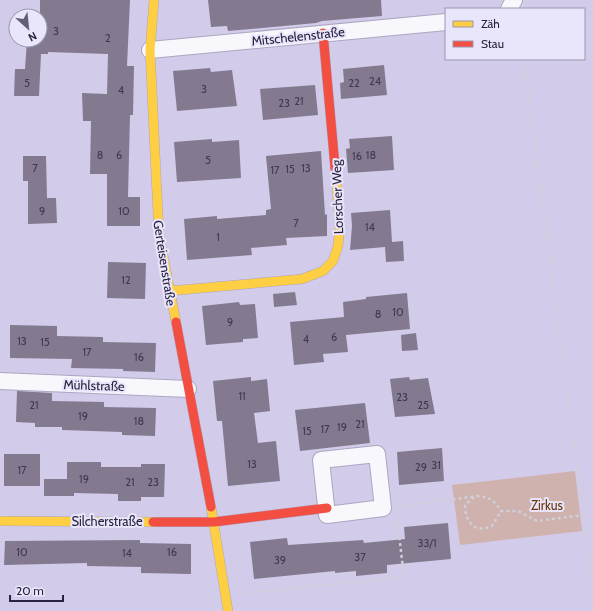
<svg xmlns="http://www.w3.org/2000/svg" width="593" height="611" font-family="Cabin,sans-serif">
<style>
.green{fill:#cfb1ae}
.building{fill:#837a90}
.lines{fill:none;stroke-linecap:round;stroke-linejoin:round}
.street-casing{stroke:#ada6c1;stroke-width:18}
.slow-casing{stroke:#ada6c1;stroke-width:10}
.jam-casing{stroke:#ada6c1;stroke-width:10}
.path{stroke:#d1cfd8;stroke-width:2.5;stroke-dasharray:3 3;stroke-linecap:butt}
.street{stroke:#f8f7fc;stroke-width:16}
.slow{stroke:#ffcf43;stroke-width:9}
.jam{stroke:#f24e42;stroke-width:9}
.labels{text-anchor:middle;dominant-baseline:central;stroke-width:4;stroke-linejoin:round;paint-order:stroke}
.number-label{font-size:11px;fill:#403953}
.street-label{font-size:13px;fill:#2a233f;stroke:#e9e5fb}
.park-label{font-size:13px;fill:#6a3507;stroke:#e9e5fb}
</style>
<rect width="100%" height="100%" fill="#d2cbea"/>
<polygon class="green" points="575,471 582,531 460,545 452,485"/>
<g class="building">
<polygon points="40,0 130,0 127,66 134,66 133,115 130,115 128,197 140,197 140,226 107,226 107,174 90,174 91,121 83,121 82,93 107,94 108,54 48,52 48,54 41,54 39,96 14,96 15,69 25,69 27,40 40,40"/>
<polygon points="208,0 381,0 382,16 322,21 316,23 228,31 227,26 211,27"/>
<polygon points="384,65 387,95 341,99 340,83 344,82 343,69"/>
<polygon points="210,68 211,72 232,70 237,106 177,111 173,71"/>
<polygon points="315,85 318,115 263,120 260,89"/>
<polygon points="392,136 394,170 348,173 346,149 350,148 349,139"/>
<polygon points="212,139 212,142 239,140 241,178 177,182 174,142"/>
<polygon points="321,151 325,215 327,214 327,236 286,238 287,245 251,248 252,255 187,260 184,219 217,216 217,219 266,215 266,210 271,209 266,156"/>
<polygon points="23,156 46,156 47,198 56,198 57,223 28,224 28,181 23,181"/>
<polygon points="390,210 392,242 403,241 404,261 386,262 385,247 350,250 352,226 351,213"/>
<polygon points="108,262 146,263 145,299 107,298"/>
<polygon points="295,292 297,305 274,307 273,294"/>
<polygon points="407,293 410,329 346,335 348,352 323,354 324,362 294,365 290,322 344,317 343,302 366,299 366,297"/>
<polygon points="239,302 240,305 255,304 258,338 243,339 243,342 206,345 202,306"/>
<polygon points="10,325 57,326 57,336 103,337 103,342 156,343 155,372 123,371 123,369 71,368 72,359 10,358"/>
<polygon points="416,333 418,350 402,351 401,335"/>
<polygon points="251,377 251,381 267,379 270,411 254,413 258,443 276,441 280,481 228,486 222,421 217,421 213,381"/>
<polygon points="409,377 410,380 428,378 435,414 395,417 390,379"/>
<polygon points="17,391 52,393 52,401 104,402 104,407 156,408 155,436 122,435 122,432 62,430 62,427 35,427 35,423 16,422"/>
<polygon points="365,403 370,443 300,451 295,410"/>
<polygon points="442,448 444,481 399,485 397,452"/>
<rect x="4" y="454" width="36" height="32"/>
<polygon points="67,462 101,462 101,467 141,467 141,464 165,464 164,497 141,497 141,501 118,501 118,494 74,493 74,496 44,496 44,479 67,479"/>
<polygon points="448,523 451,559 387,565 387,573 356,576 356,571 335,573 335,571 254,579 250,542 287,538 288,545 363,540 364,543 405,539 404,527"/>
<polygon points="140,540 140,543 191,544 191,574 141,573 141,567 87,566 87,563 4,565 5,541"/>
</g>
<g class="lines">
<defs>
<g id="street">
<polyline points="509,9 514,0"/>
<polyline points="150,50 446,22"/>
<polyline points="0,381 188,389"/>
<polygon points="377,454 383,508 327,515 321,460"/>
</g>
<g id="slow">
<polyline points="154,0 150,50 159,235 176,322"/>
<polyline points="169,291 302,279 323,271 333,261 338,246 340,225 336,178"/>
<polyline points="211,507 228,611"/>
<polyline points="0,521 153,522"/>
</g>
<g id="jam">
<polyline points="323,33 336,178"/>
<polyline points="176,322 211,507"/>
<polyline points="153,522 214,522 327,508"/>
</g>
</defs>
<use href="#street" class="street-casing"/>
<use href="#slow" class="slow-casing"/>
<use href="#jam" class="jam-casing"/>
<g class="path">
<polyline points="524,59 593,588"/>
<path d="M474 497 465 505C465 522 475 534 492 526L501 511"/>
<path d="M399 507 477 496C490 497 494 500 501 511H518L537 521 584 515"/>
<polyline points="244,593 404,577 397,517"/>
</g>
<use href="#street" class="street"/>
<use href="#slow" class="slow"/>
<use href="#jam" class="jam"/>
</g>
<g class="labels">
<g class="number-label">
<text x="56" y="31">3</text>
<text x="108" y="38">2</text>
<text x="375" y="81">24</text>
<text x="27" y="83">5</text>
<text x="354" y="83">22</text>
<text x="204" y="89">3</text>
<text x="121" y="90">4</text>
<text x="299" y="101">21</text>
<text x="284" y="103">23</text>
<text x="100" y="155">8</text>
<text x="119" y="155">6</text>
<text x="371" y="155">18</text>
<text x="357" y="156">16</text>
<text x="208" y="160">5</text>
<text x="35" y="168">7</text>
<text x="306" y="168">13</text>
<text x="290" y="169">15</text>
<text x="275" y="170">17</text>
<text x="42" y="211">9</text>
<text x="124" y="211">10</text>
<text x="296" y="223">7</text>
<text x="370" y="227">14</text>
<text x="218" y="237">1</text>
<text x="126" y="280">12</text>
<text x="398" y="312">10</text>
<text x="378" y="314">8</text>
<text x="230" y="322">9</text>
<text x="334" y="337">6</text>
<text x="306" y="339">4</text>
<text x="22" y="341">13</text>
<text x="45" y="342">15</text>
<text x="87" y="352">17</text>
<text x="139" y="357">16</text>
<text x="242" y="396">11</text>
<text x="402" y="397">23</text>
<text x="34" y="405">21</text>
<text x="423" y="405">25</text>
<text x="83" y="416">19</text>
<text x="139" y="421">18</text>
<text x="360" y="424">21</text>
<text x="342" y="427">19</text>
<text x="325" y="429">17</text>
<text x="307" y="431">15</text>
<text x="252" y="464">13</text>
<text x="436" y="465">31</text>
<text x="421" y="467">29</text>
<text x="22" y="470">17</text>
<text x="84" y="479">19</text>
<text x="130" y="482">21</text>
<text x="153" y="482">23</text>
<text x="427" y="543">33/1</text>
<text x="22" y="552">10</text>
<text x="172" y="552">16</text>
<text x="127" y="553">14</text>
<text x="360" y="557">37</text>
<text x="280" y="560">39</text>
</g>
<g class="street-label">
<text transform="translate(298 36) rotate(-6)">Mitschelenstraße</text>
<text transform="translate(337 197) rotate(-92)">Lorscher Weg</text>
<text transform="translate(165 263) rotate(81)">Gerteisenstraße</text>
<text transform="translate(94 385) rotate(2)">Mühlstraße</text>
<text x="107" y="521">Silcherstraße</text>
</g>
<g class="park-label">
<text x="547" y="505">Zirkus</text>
</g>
</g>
<rect x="445" y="8" width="140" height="52" fill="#e9e5fb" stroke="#9d97b0"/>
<rect x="453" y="21" width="20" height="6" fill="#ffcf43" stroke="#9d97b0"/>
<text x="481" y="28" font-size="12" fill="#2a233f">Zäh</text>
<rect x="453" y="41" width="20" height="6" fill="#f24e42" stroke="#9d97b0"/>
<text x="481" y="48" font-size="12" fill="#2a233f">Stau</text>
<g transform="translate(28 28) rotate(153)"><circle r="19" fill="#e9e5fb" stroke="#9d97b0"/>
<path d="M0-3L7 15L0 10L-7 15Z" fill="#655e7b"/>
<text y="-6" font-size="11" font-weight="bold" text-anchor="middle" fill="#2a233f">N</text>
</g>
<path d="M10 595v6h53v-6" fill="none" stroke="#2a233f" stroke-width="2"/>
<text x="16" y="595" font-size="12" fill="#2a233f" stroke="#e9e5fb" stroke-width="3" paint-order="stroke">20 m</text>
</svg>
